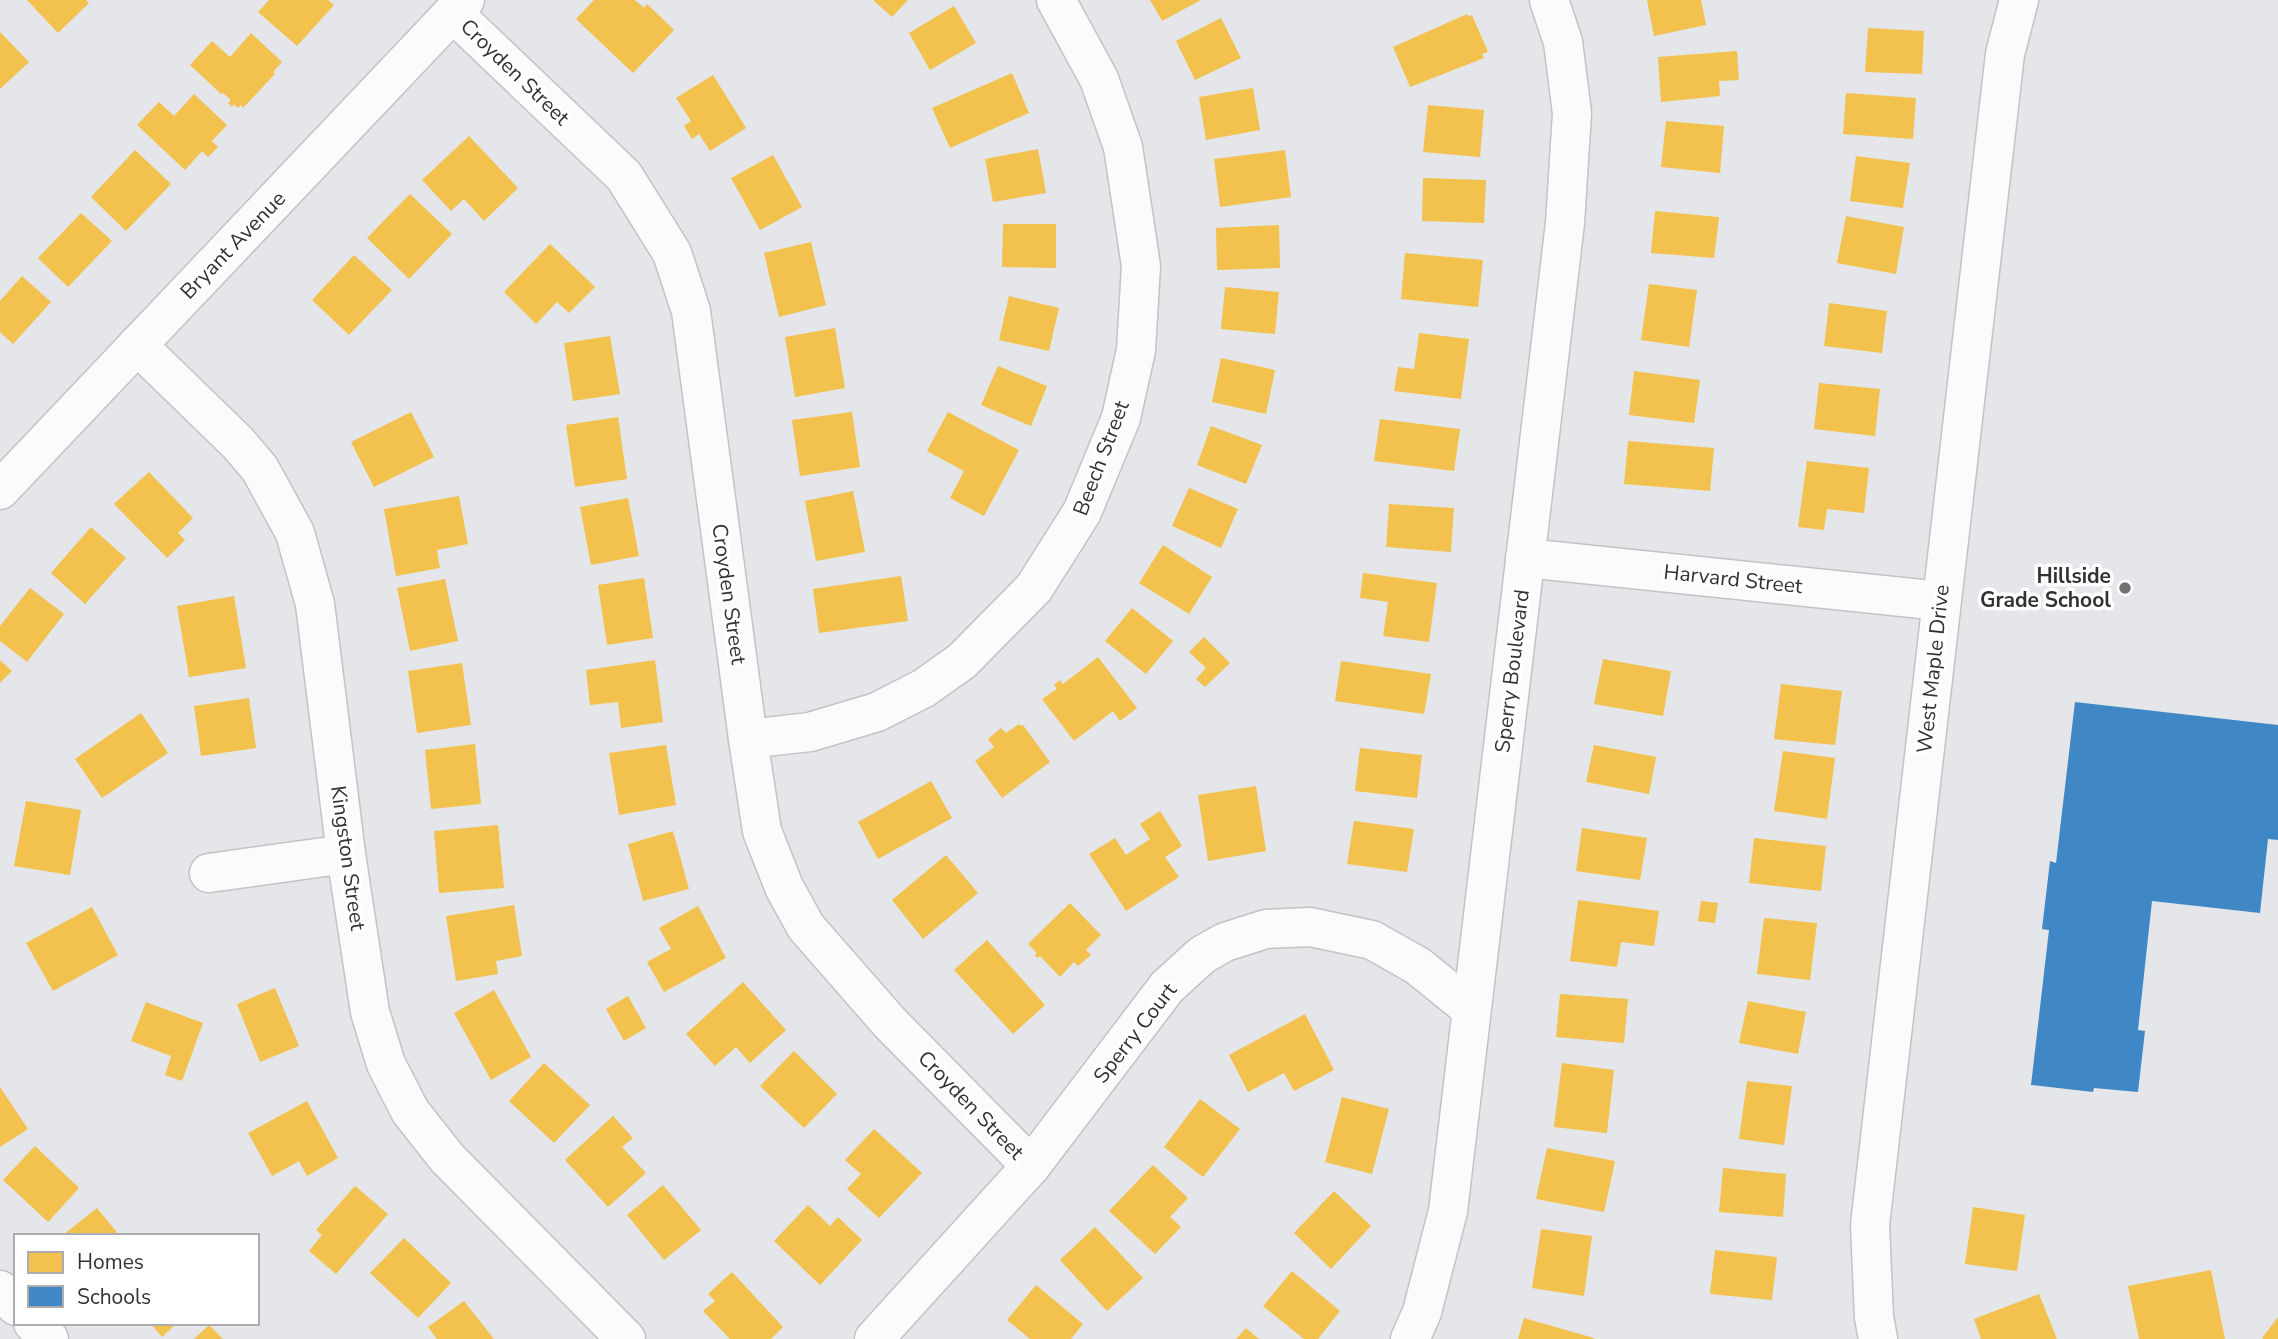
<svg xmlns="http://www.w3.org/2000/svg" width="2278" height="1339" font-family="'Nunito Sans',sans-serif">
<style>
.homes{fill:#f2c14e}
.schools{fill:#3f88c5}
.lines{fill:none;stroke-linecap:round;stroke-linejoin:round}
.minor-casing{stroke:#c1c3c5;stroke-width:41}
.minor{stroke:#fbfbfc;stroke-width:38}
.poi-dot{fill:#707173;stroke:#fff;stroke-width:2.5}
.labels{text-anchor:middle;dominant-baseline:central;stroke-width:7;stroke-linejoin:round;paint-order:stroke}
.street-label{font-size:21px;fill:#323234;stroke:#fff}
.poi-label{font-size:21px;font-weight:bold;fill:#323234;stroke:#fff;text-anchor:end}
</style>
<rect width="100%" height="100%" fill="#e4e6e9"/>
<g class="homes">
<polygon points="27,0 86,0 89,3 58,33"/>
<polygon points="269,0 328,0 334,5 297,46 258,12"/>
<polygon points="594,0 635,0 644,8 647,4 674,30 633,73 576,19"/>
<polygon points="873,0 908,0 892,17"/>
<polygon points="1150,0 1201,0 1162,21"/>
<polygon points="1647,0 1701,0 1706,25 1654,36"/>
<polygon points="954,6 976,43 930,70 909,33"/>
<polygon points="1467,14 1468,17 1472,15 1488,52 1482,54 1484,58 1410,87 1393,47"/>
<polygon points="1221,18 1241,58 1195,80 1176,41"/>
<polygon points="1868,28 1924,31 1922,74 1865,72"/>
<polygon points="0,32 29,62 0,89"/>
<polygon points="251,33 282,62 273,72 275,74 243,108 241,105 238,108 234,104 232,107 228,103 231,100 223,93 221,94 190,65 212,41 230,57"/>
<polygon points="1737,51 1739,80 1719,81 1720,96 1661,102 1658,57"/>
<polygon points="1012,73 1029,113 950,148 932,108"/>
<polygon points="713,75 746,128 710,151 699,134 692,139 684,126 691,121 676,98"/>
<polygon points="1253,88 1260,130 1206,140 1199,97"/>
<polygon points="1846,93 1916,98 1913,139 1843,134"/>
<polygon points="194,94 227,125 212,141 218,147 208,157 202,151 185,170 137,125 159,102 174,116"/>
<polygon points="1428,105 1484,110 1480,157 1423,152"/>
<polygon points="1666,121 1724,126 1720,173 1661,167"/>
<polygon points="469,136 518,188 484,221 464,199 451,211 422,180"/>
<polygon points="1038,149 1046,193 993,202 985,159"/>
<polygon points="135,150 171,184 126,231 91,197"/>
<polygon points="1285,150 1291,197 1220,207 1214,159"/>
<polygon points="773,155 802,207 760,230 731,178"/>
<polygon points="1856,156 1910,163 1903,208 1850,201"/>
<polygon points="1423,178 1486,180 1484,223 1422,221"/>
<polygon points="410,194 452,234 409,279 367,238"/>
<polygon points="1655,211 1719,217 1714,258 1651,253"/>
<polygon points="81,213 112,241 68,287 38,258"/>
<polygon points="1846,216 1904,227 1896,274 1837,263"/>
<polygon points="1003,224 1056,224 1056,268 1002,267"/>
<polygon points="1279,225 1280,268 1217,270 1216,228"/>
<polygon points="811,242 826,305 779,317 764,253"/>
<polygon points="550,244 595,287 569,313 557,302 536,324 504,292"/>
<polygon points="1405,253 1483,260 1478,307 1401,299"/>
<polygon points="354,255 392,290 349,335 312,300"/>
<polygon points="22,276 51,302 13,344 0,332 0,301"/>
<polygon points="1649,284 1697,290 1689,347 1641,340"/>
<polygon points="1225,287 1279,292 1275,334 1221,329"/>
<polygon points="1009,296 1059,308 1049,351 999,340"/>
<polygon points="1829,303 1887,311 1882,353 1824,346"/>
<polygon points="835,328 845,388 795,397 785,337"/>
<polygon points="1419,333 1469,339 1461,399 1394,391 1398,367 1414,369"/>
<polygon points="610,336 620,394 573,401 564,343"/>
<polygon points="1221,358 1275,370 1266,414 1212,402"/>
<polygon points="998,366 1047,386 1031,426 981,405"/>
<polygon points="1634,371 1700,380 1694,423 1629,415"/>
<polygon points="1819,383 1880,389 1875,436 1814,429"/>
<polygon points="411,412 434,457 374,487 351,442"/>
<polygon points="852,412 860,467 800,476 792,420"/>
<polygon points="948,412 1019,450 984,516 950,498 964,471 927,451"/>
<polygon points="618,417 627,479 575,487 566,425"/>
<polygon points="1380,419 1460,429 1454,471 1374,461"/>
<polygon points="1211,426 1262,445 1246,484 1197,465"/>
<polygon points="1628,441 1714,448 1710,491 1624,484"/>
<polygon points="1807,461 1869,468 1864,513 1827,509 1824,530 1798,527"/>
<polygon points="149,472 193,518 178,533 185,540 167,558 114,504"/>
<polygon points="1189,488 1238,509 1221,548 1172,526"/>
<polygon points="853,491 865,552 816,561 805,501"/>
<polygon points="459,496 468,544 437,550 440,568 396,576 384,509"/>
<polygon points="628,498 639,556 591,565 580,507"/>
<polygon points="1389,504 1454,508 1451,552 1386,547"/>
<polygon points="91,527 126,558 85,604 51,573"/>
<polygon points="1163,545 1212,577 1189,614 1139,583"/>
<polygon points="1363,573 1437,583 1429,642 1383,636 1388,602 1360,598"/>
<polygon points="901,576 908,621 819,633 813,589"/>
<polygon points="644,578 653,638 607,645 598,585"/>
<polygon points="445,579 458,641 410,651 397,588"/>
<polygon points="30,588 64,614 27,662 0,641 0,626"/>
<polygon points="234,596 246,668 189,677 177,606"/>
<polygon points="1132,608 1173,641 1146,674 1105,641"/>
<polygon points="1204,637 1230,663 1205,687 1196,679 1206,668 1189,652"/>
<polygon points="1098,657 1137,708 1120,721 1113,711 1074,741 1042,699 1057,689 1054,685 1060,680 1063,684"/>
<polygon points="1603,659 1671,671 1663,716 1594,704"/>
<polygon points="0,660 12,671 0,683"/>
<polygon points="655,660 663,722 621,728 618,702 590,705 586,670"/>
<polygon points="1341,661 1431,674 1424,714 1335,701"/>
<polygon points="462,663 471,725 417,733 408,671"/>
<polygon points="1781,684 1842,691 1835,745 1774,739"/>
<polygon points="249,698 256,748 201,756 194,706"/>
<polygon points="141,713 168,753 102,798 75,759"/>
<polygon points="1019,724 1021,726 1023,725 1050,762 1002,798 975,761 994,747 988,739 1001,728 1006,733"/>
<polygon points="475,744 481,804 431,809 425,750"/>
<polygon points="666,745 676,805 619,815 609,753"/>
<polygon points="1594,745 1656,757 1649,794 1586,782"/>
<polygon points="1360,748 1422,755 1417,798 1355,791"/>
<polygon points="1783,751 1835,758 1827,819 1774,811"/>
<polygon points="931,781 952,818 878,859 858,822"/>
<polygon points="1256,786 1266,851 1208,861 1198,795"/>
<polygon points="26,801 81,810 70,875 14,866"/>
<polygon points="1160,811 1182,846 1165,857 1179,877 1126,911 1089,854 1115,838 1126,855 1150,839 1140,824"/>
<polygon points="1354,821 1414,829 1407,872 1347,864"/>
<polygon points="498,825 504,888 439,893 434,831"/>
<polygon points="1582,828 1647,838 1640,880 1576,871"/>
<polygon points="673,831 689,889 643,901 628,844"/>
<polygon points="1754,838 1826,846 1821,891 1749,883"/>
<polygon points="946,855 978,893 923,939 892,900"/>
<polygon points="1578,900 1659,911 1654,946 1621,942 1617,967 1570,961"/>
<polygon points="1701,901 1718,903 1715,923 1698,921"/>
<polygon points="1070,903 1101,935 1086,950 1091,955 1078,966 1074,962 1060,977 1040,956 1037,958 1035,955 1037,953 1028,944"/>
<polygon points="514,905 522,956 496,961 498,974 456,981 446,916"/>
<polygon points="698,906 726,958 664,992 647,962 671,949 659,928"/>
<polygon points="92,907 118,955 53,991 26,943"/>
<polygon points="1764,918 1817,923 1810,980 1757,974"/>
<polygon points="987,940 1045,1005 1013,1034 954,970"/>
<polygon points="743,982 786,1030 750,1063 736,1047 715,1066 686,1034"/>
<polygon points="275,988 299,1046 260,1062 237,1004"/>
<polygon points="494,990 531,1057 491,1080 454,1013"/>
<polygon points="1560,994 1628,999 1624,1043 1556,1037"/>
<polygon points="628,996 646,1028 624,1041 606,1009"/>
<polygon points="1748,1001 1806,1012 1798,1054 1739,1043"/>
<polygon points="146,1002 203,1023 182,1081 165,1075 171,1056 131,1041"/>
<polygon points="1305,1014 1334,1070 1294,1091 1284,1073 1248,1092 1229,1055"/>
<polygon points="794,1051 837,1094 804,1128 760,1086"/>
<polygon points="544,1063 590,1105 554,1143 509,1101"/>
<polygon points="1562,1063 1614,1070 1607,1133 1554,1127"/>
<polygon points="1747,1081 1792,1086 1784,1145 1739,1139"/>
<polygon points="0,1087 28,1129 0,1147"/>
<polygon points="1342,1097 1389,1109 1372,1174 1325,1162"/>
<polygon points="1200,1099 1240,1129 1203,1177 1164,1147"/>
<polygon points="307,1101 338,1158 307,1176 299,1161 272,1176 248,1133"/>
<polygon points="613,1116 633,1138 622,1147 646,1173 608,1207 565,1160"/>
<polygon points="874,1129 922,1173 879,1218 847,1189 861,1174 845,1160"/>
<polygon points="35,1146 79,1188 48,1222 3,1180"/>
<polygon points="1547,1148 1615,1161 1604,1212 1536,1199"/>
<polygon points="1153,1165 1188,1198 1170,1217 1181,1227 1155,1254 1109,1211"/>
<polygon points="1723,1168 1786,1174 1783,1217 1719,1212"/>
<polygon points="663,1185 701,1230 664,1260 627,1215"/>
<polygon points="355,1186 388,1214 336,1274 309,1251 322,1235 316,1230"/>
<polygon points="1334,1191 1371,1226 1331,1269 1294,1233"/>
<polygon points="808,1205 830,1226 838,1217 862,1240 820,1285 774,1241"/>
<polygon points="1973,1207 2025,1215 2017,1271 1965,1264"/>
<polygon points="97,1208 120,1236 62,1236"/>
<polygon points="1095,1227 1143,1278 1107,1311 1060,1260"/>
<polygon points="1541,1229 1592,1236 1584,1296 1532,1288"/>
<polygon points="404,1238 451,1283 418,1318 370,1273"/>
<polygon points="1715,1250 1777,1257 1772,1300 1710,1294"/>
<polygon points="2211,1270 2225,1339 2139,1339 2128,1286"/>
<polygon points="1292,1271 1340,1311 1318,1339 1304,1339 1263,1306"/>
<polygon points="732,1272 783,1327 771,1339 730,1339 703,1311 715,1301 708,1294"/>
<polygon points="1036,1285 1083,1324 1071,1339 1030,1339 1007,1320"/>
<polygon points="2039,1294 2057,1339 1981,1339 1974,1319"/>
<polygon points="464,1301 494,1339 437,1339 428,1327"/>
<polygon points="2278,1317 2278,1339 2264,1339 2262,1338"/>
<polygon points="1524,1318 1594,1338 1594,1339 1518,1339"/>
<polygon points="150,1323 177,1323 162,1337"/>
<polygon points="209,1325 223,1339 194,1339"/>
<polygon points="1246,1328 1259,1339 1236,1339"/>
</g>
<polygon class="schools" points="2075,702 2278,725 2278,840 2268,839 2260,913 2152,901 2138,1030 2145,1031 2138,1092 2094,1088 2093,1092 2031,1085 2049,930 2042,929 2050,861 2056,863"/>
<g class="lines">
<defs>
<g id="minor">
<polyline points="453,13 624,176 672,253 691,311 748,739 762,831 784,887 806,927 890,1023 1031,1166"/>
<polyline points="137,345 238,443 260,469 295,533 315,604 346,854 370,1012 386,1064 410,1111 447,1158 626,1339"/>
<polyline points="0,490 465,0"/>
<polyline points="1525,558 1941,601"/>
<polyline points="748,739 810,732 877,712 924,688 962,661 1034,588 1082,512 1121,418 1136,350 1141,266 1123,147 1099,79 1056,0"/>
<polyline points="209,873 346,854"/>
<polyline points="0,1290 16,1306"/>
<polyline points="33,1323 49,1339"/>
<polyline points="874,1339 1031,1166 1167,987 1202,955 1225,942 1266,929 1310,927 1372,940 1418,966 1471,1009"/>
<polyline points="1410,1339 1422,1312 1448,1211 1565,223 1572,113 1563,42 1549,0"/>
<polyline points="1878,1339 1874,1317 1870,1225 2005,54 2019,0"/>
</g>
</defs>
<use href="#minor" class="minor-casing"/>
<use href="#minor" class="minor"/>
</g>
<circle class="poi-dot" cx="2125" cy="588" r="7"/>
<g class="labels">
<g class="street-label">
<text transform="translate(515 72) rotate(44)">Croyden Street</text>
<text transform="translate(233 245) rotate(-46)">Bryant Avenue</text>
<text transform="translate(1101 458) rotate(-69)">Beech Street</text>
<text transform="translate(1733 579) rotate(6)">Harvard Street</text>
<text transform="translate(729 594) rotate(82)">Croyden Street</text>
<text transform="translate(1933 669) rotate(-84)">West Maple Drive</text>
<text transform="translate(1512 671) rotate(-83)">Sperry Boulevard</text>
<text transform="translate(348 858) rotate(82)">Kingston Street</text>
<text transform="translate(1135 1033) rotate(-52)">Sperry Court</text>
<text transform="translate(971 1105) rotate(46)">Croyden Street</text>
</g>
<g class="poi-label">
<text x="2111" y="576">Hillside<tspan x="2111" dy="24">Grade School</tspan></text>
</g>
</g>
<rect x="14" y="1234" width="245" height="91" fill="#ffffff" stroke="#adadae" stroke-width="2"/>
<rect x="28" y="1252" width="35" height="21" fill="#f2c14e" stroke="#adadae" stroke-width="2"/>
<text x="77" y="1269" font-size="21" fill="#323234">Homes</text>
<rect x="28" y="1286" width="35" height="21" fill="#3f88c5" stroke="#adadae" stroke-width="2"/>
<text x="77" y="1304" font-size="21" fill="#323234">Schools</text>
</svg>
